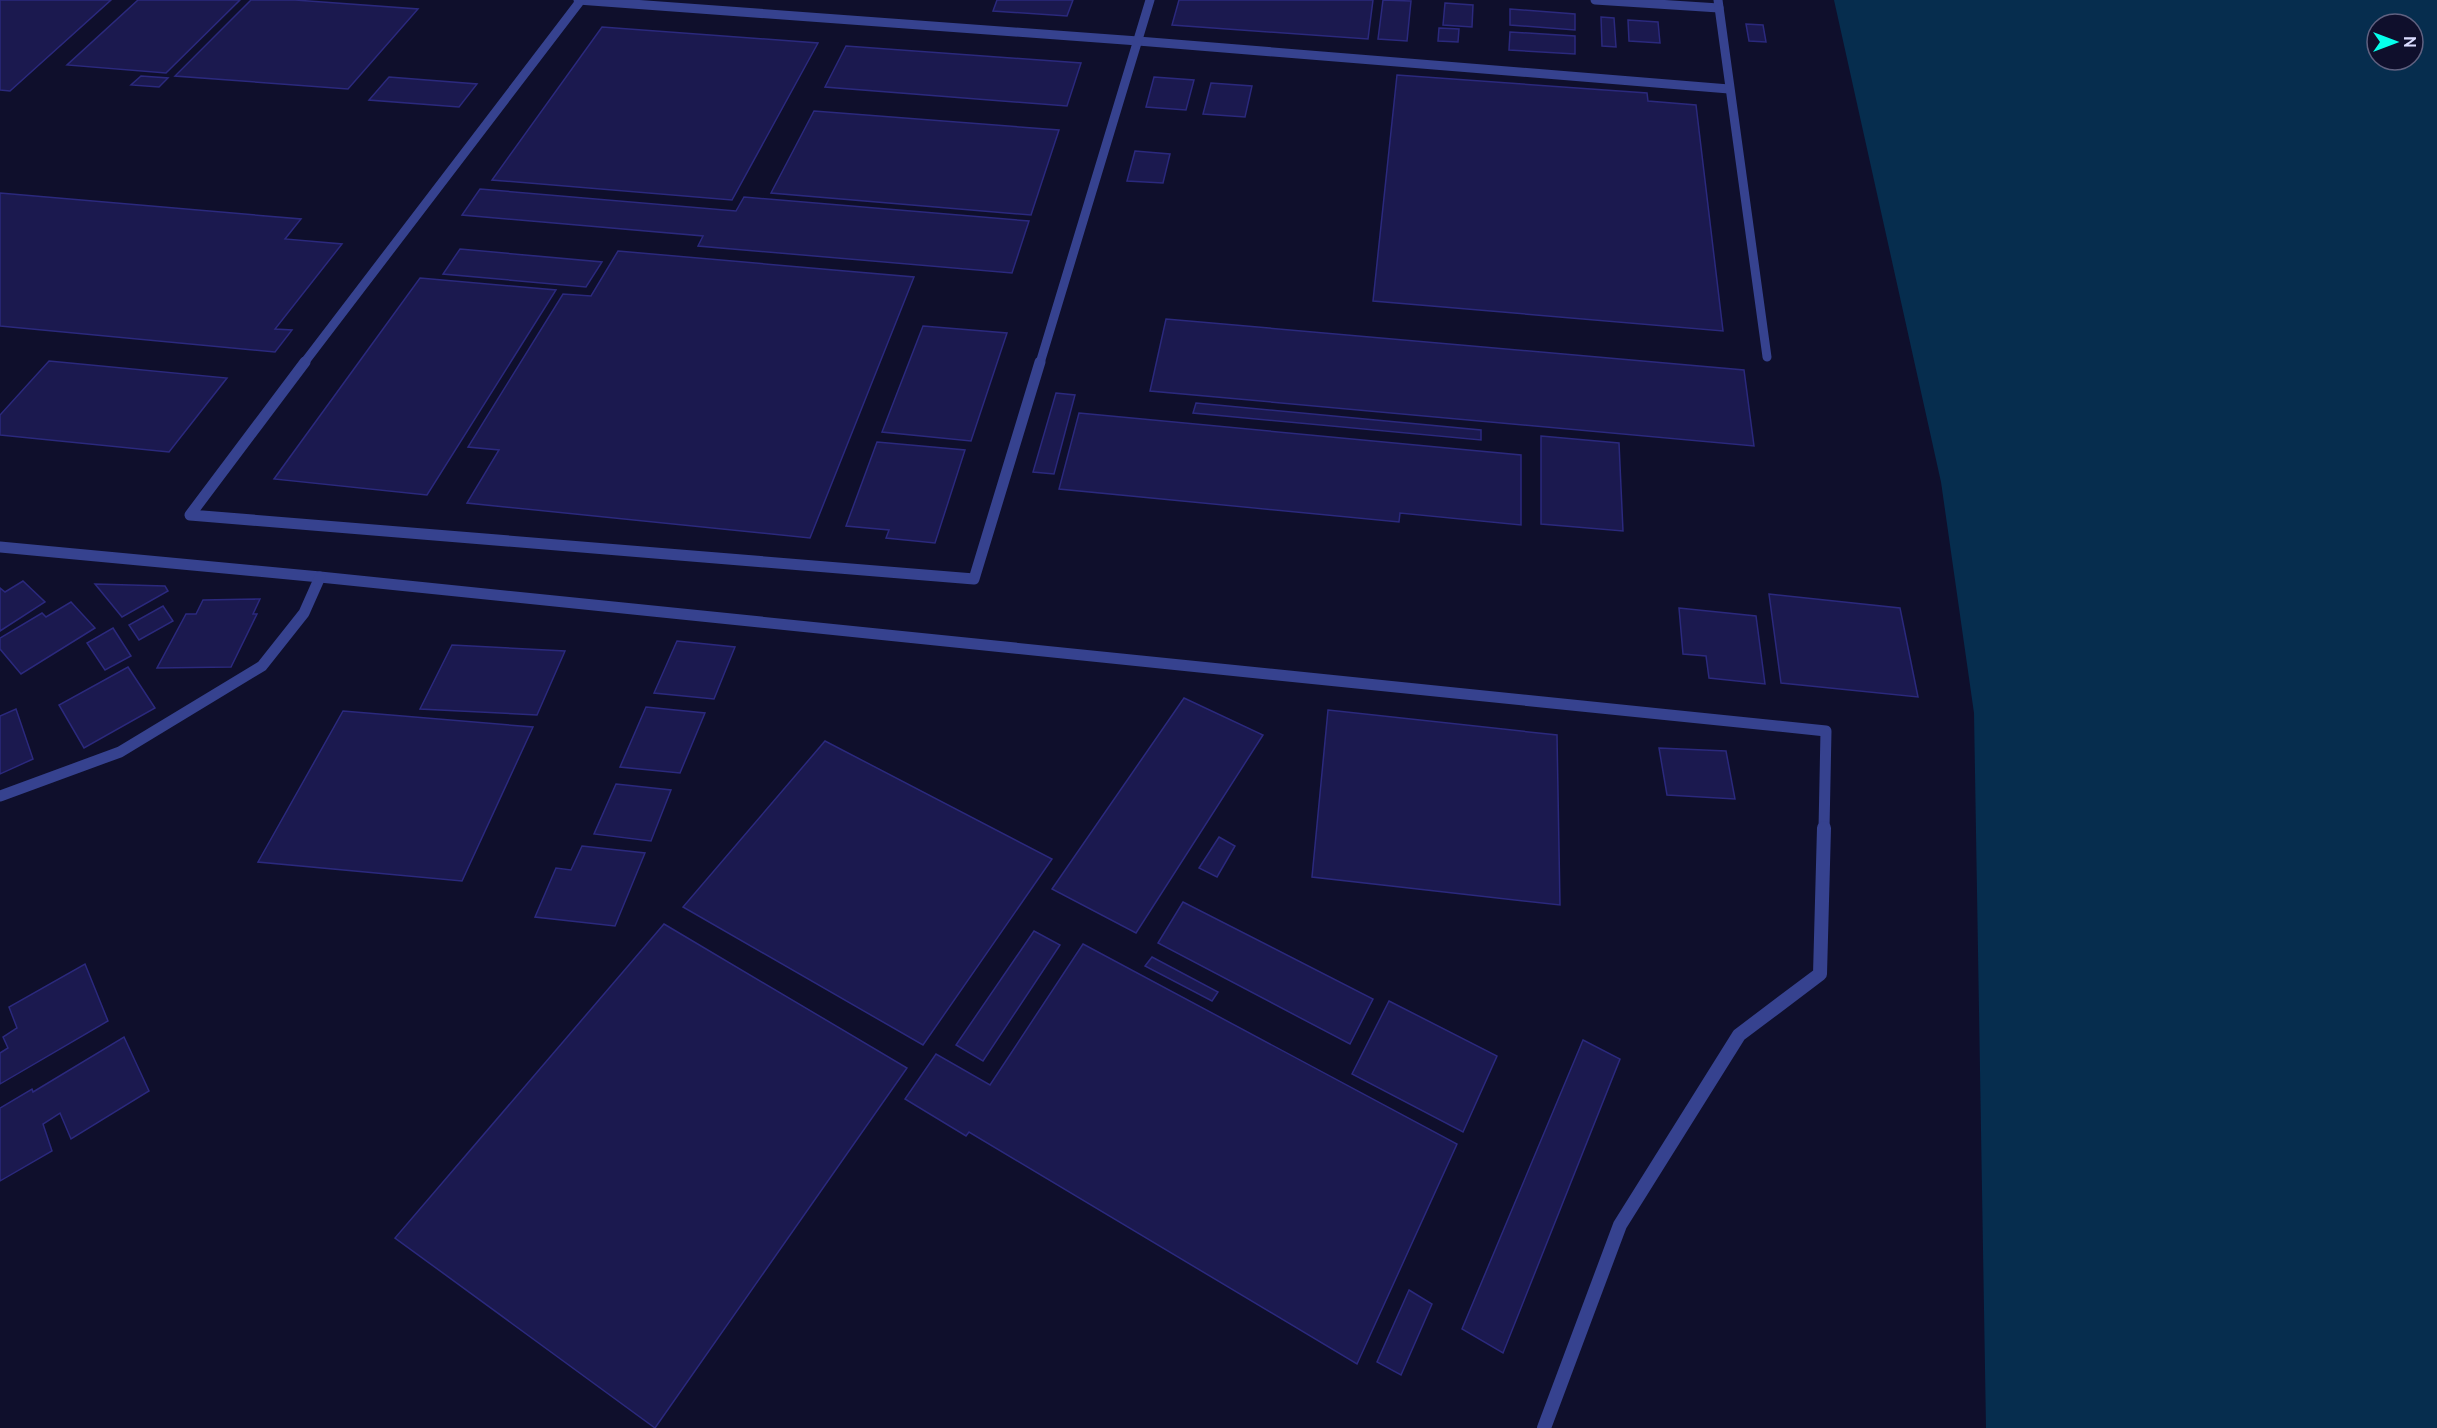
<svg xmlns="http://www.w3.org/2000/svg" width="2437" height="1428" font-family="Ubuntu,sans-serif">
<style>
.water{fill:#062d4e;fill-rule:evenodd}
.building{fill:#1b194f;stroke:#2b297d;stroke-width:1.5}
.lines{fill:none;stroke-linecap:round;stroke-linejoin:round}
.lane-far1{stroke:#36428f;stroke-width:9}
.lane{stroke:#36428f;stroke-width:11}
.street-far1{stroke:#36428f;stroke-width:11}
.street{stroke:#36428f;stroke-width:14}
</style>
<rect width="100%" height="100%" fill="#0f0f2c"/>
<path class="water" d="M1834 0H2437V1428H1986L1974 713 1941 482ZM2377 24H2413V60H2377Z"/>
<g class="building">
<polygon points="0,0 111,0 10,91 0,90"/>
<polygon points="138,0 240,0 166,73 67,65"/>
<polygon points="251,0 295,0 418,9 348,89 175,76"/>
<polygon points="997,0 1073,0 1067,16 993,11"/>
<polygon points="1179,0 1373,0 1368,39 1172,25"/>
<polygon points="1383,0 1411,1 1407,41 1378,39"/>
<polygon points="1445,3 1473,5 1472,27 1443,25"/>
<polygon points="1510,9 1575,14 1575,30 1510,25"/>
<polygon points="1601,17 1614,18 1616,47 1602,46"/>
<polygon points="1628,20 1658,22 1660,43 1629,41"/>
<polygon points="1746,24 1763,25 1766,42 1749,41"/>
<polygon points="602,27 818,43 732,200 492,180"/>
<polygon points="1439,28 1459,29 1458,42 1438,41"/>
<polygon points="1510,32 1575,36 1575,54 1509,50"/>
<polygon points="846,46 1081,63 1067,106 825,87"/>
<polygon points="1397,75 1647,93 1648,101 1696,105 1723,331 1373,301"/>
<polygon points="141,76 168,78 159,87 131,85"/>
<polygon points="389,77 477,84 459,107 369,100"/>
<polygon points="1154,77 1194,80 1186,110 1146,107"/>
<polygon points="1211,83 1252,86 1245,117 1203,114"/>
<polygon points="814,111 1059,130 1031,215 771,193"/>
<polygon points="1135,151 1170,154 1163,183 1127,181"/>
<polygon points="480,189 736,211 744,197 1029,221 1012,273 698,246 703,236 462,215"/>
<polygon points="0,193 301,219 285,239 342,244 275,329 292,330 275,352 0,326"/>
<polygon points="460,249 602,262 586,287 443,274"/>
<polygon points="618,251 914,277 810,538 467,503 499,450 468,447 563,294 591,296"/>
<polygon points="420,278 556,290 427,495 274,479"/>
<polygon points="1166,319 1744,370 1754,446 1150,391"/>
<polygon points="923,326 1007,333 971,441 882,432"/>
<polygon points="49,361 227,378 169,452 0,435 0,415"/>
<polygon points="1056,393 1075,395 1054,474 1033,472"/>
<polygon points="1196,403 1481,430 1481,440 1193,413"/>
<polygon points="1079,413 1521,455 1521,525 1400,513 1399,522 1059,489"/>
<polygon points="1541,436 1619,443 1623,531 1541,524"/>
<polygon points="877,442 965,450 935,543 886,538 889,530 846,526"/>
<polygon points="23,581 45,602 0,631 0,588 5,592"/>
<polygon points="95,584 165,586 168,591 122,617"/>
<polygon points="1769,594 1900,608 1918,697 1781,683"/>
<polygon points="260,599 253,614 257,614 231,667 157,668 186,614 196,614 203,600"/>
<polygon points="71,602 95,628 21,674 0,649 0,638 42,613 46,617"/>
<polygon points="163,606 173,621 139,640 129,625"/>
<polygon points="1679,608 1756,616 1765,684 1709,678 1706,656 1683,654"/>
<polygon points="113,628 131,656 105,670 87,643"/>
<polygon points="677,641 735,647 714,699 654,693"/>
<polygon points="452,645 565,651 537,715 420,709"/>
<polygon points="128,667 155,708 84,748 59,705"/>
<polygon points="1184,698 1263,735 1136,933 1052,889"/>
<polygon points="646,707 705,713 680,773 620,767"/>
<polygon points="16,709 33,759 0,774 0,716"/>
<polygon points="1328,710 1557,735 1560,905 1312,877"/>
<polygon points="343,711 533,727 462,881 258,862"/>
<polygon points="825,741 1052,859 923,1045 683,907"/>
<polygon points="1659,748 1726,751 1735,799 1667,795"/>
<polygon points="616,784 671,790 651,841 594,834"/>
<polygon points="1219,837 1235,846 1217,877 1199,868"/>
<polygon points="582,846 645,853 615,926 535,917 556,868 571,870"/>
<polygon points="1183,902 1373,999 1350,1044 1158,943"/>
<polygon points="664,924 907,1068 655,1428 395,1238"/>
<polygon points="1034,931 1060,945 983,1061 956,1045"/>
<polygon points="1083,944 1457,1144 1357,1364 969,1132 966,1136 905,1099 936,1054 990,1085"/>
<polygon points="1152,957 1218,992 1212,1001 1145,966"/>
<polygon points="85,964 108,1021 0,1084 0,1053 8,1048 3,1037 17,1028 9,1007"/>
<polygon points="1389,1001 1497,1056 1463,1132 1352,1074"/>
<polygon points="124,1037 149,1091 71,1139 60,1113 43,1124 52,1151 0,1181 0,1108 32,1089 33,1092"/>
<polygon points="1583,1040 1620,1059 1503,1353 1462,1329"/>
<polygon points="1409,1290 1432,1304 1401,1375 1377,1362"/>
</g>
<g class="lines">
<g class="lane-far1">
<polyline points="578,0 1138,41 1729,89"/>
<polyline points="1595,0 1719,8"/>
<polyline points="1718,0 1767,357"/>
<polyline points="304,363 581,0"/>
<polyline points="1040,363 1150,0"/>
</g>
<polyline class="lane" points="305,362 190,515 974,579 1040,362"/>
<g class="street-far1">
<polyline points="0,547 320,577 1826,731 1824,829"/>
<polyline points="0,796 120,752 262,666 304,613 320,577"/>
</g>
<polyline class="street" points="1544,1428 1620,1225 1739,1035 1820,974 1824,828"/>
</g>
<g transform="translate(2395 42) rotate(90)"><circle r="28" fill="#0f0f2c" stroke="#606180" stroke-width="1.5"/>
<path d="M0-4.5L10 22L0 15L-10 22Z" fill="#06ffec"/>
<text y="-9" font-size="16" font-weight="bold" text-anchor="middle" fill="#dadcff">N</text>
</g>
</svg>
